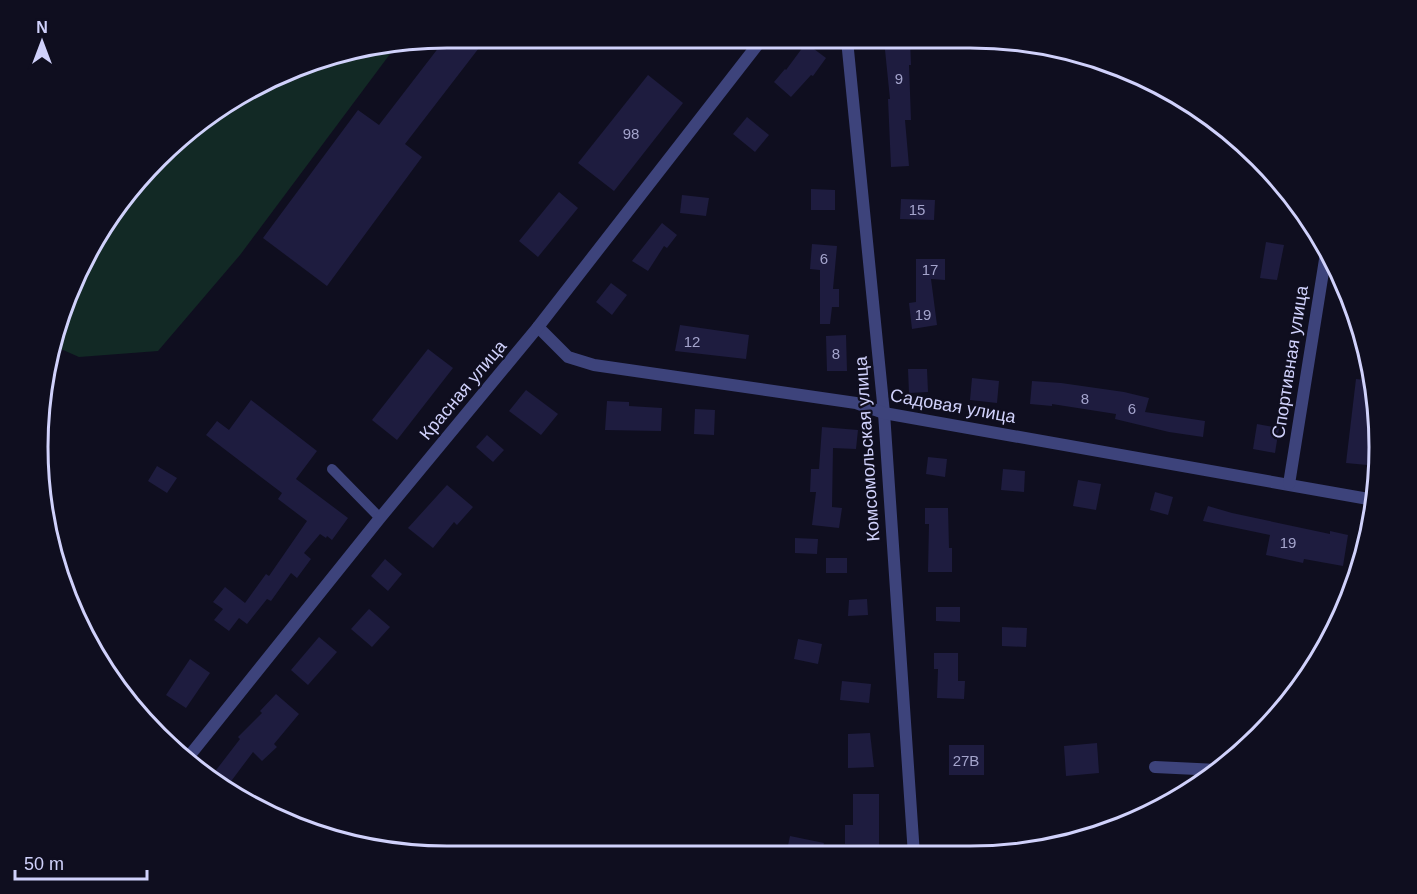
<svg xmlns="http://www.w3.org/2000/svg" width="1417" height="894" font-family="Arial,sans-serif">
<style>
.green{fill:#122925}
.building{fill:#1e1c3f}
.lines{fill:none;stroke-linecap:round;stroke-linejoin:round}
.service{stroke:#3d437b;stroke-width:10}
.minor{stroke:#3d437b;stroke-width:12}
.labels{text-anchor:middle;dominant-baseline:central;stroke-width:4.5;stroke-linejoin:round;paint-order:stroke}
.number-label{font-size:15px;fill:#a4a4cc}
.street-label{font-size:18px;fill:#d0d1fb;stroke:#0f0e1f}
.rim{fill:none;stroke:#d0d1fb;stroke-width:3}
</style>
<rect width="100%" height="100%" fill="#0f0e1f"/>
<polygon class="green" points="396,46 240,255 158,351 79,357 54,346 59,315 122,197 219,107 316,59"/>
<g class="building">
<polygon points="446,38 473,38 482,44 405,144 422,157 327,286 263,238 358,110 379,125"/>
<polygon points="884,40 910,40 911,65 909,65 911,120 905,120 909,166 891,167 888,99 890,99"/>
<polygon points="806,43 826,58 813,76 811,75 791,97 774,82 785,69 786,70"/>
<polygon points="648,75 683,103 614,191 578,163"/>
<polygon points="747,117 769,135 755,152 733,134"/>
<polygon points="811,189 835,190 835,210 811,210"/>
<polygon points="559,192 578,208 538,257 519,241"/>
<polygon points="682,195 709,198 706,216 680,213"/>
<polygon points="901,199 935,200 934,220 900,219"/>
<polygon points="662,223 677,235 667,248 664,246 648,271 632,261"/>
<polygon points="1266,242 1284,245 1277,280 1260,278"/>
<polygon points="812,244 837,246 833,289 839,289 839,307 832,307 830,324 820,324 820,270 810,269"/>
<polygon points="916,259 945,259 945,280 931,279 937,325 912,329 909,303 916,302"/>
<polygon points="611,283 627,295 612,315 596,302"/>
<polygon points="680,325 749,335 746,359 675,351"/>
<polygon points="846,335 847,371 827,371 826,336"/>
<polygon points="428,349 453,368 397,440 372,420"/>
<polygon points="908,369 927,369 928,392 909,393"/>
<polygon points="972,378 999,381 997,403 970,400"/>
<polygon points="1356,379 1373,381 1376,394 1378,466 1346,463"/>
<polygon points="1032,381 1061,383 1124,392 1149,398 1145,412 1205,421 1203,437 1169,432 1115,419 1116,414 1052,404 1052,406 1030,404"/>
<polygon points="526,390 558,414 541,435 509,411"/>
<polygon points="251,400 317,451 296,479 348,518 332,540 327,536 326,538 320,534 304,553 311,559 297,578 291,573 271,601 267,599 247,624 239,618 229,631 214,620 223,609 213,602 225,587 245,603 266,574 269,576 307,521 278,499 282,493 206,435 217,421 229,430"/>
<polygon points="607,401 629,402 629,406 662,408 661,431 605,430"/>
<polygon points="695,409 715,410 714,435 694,434"/>
<polygon points="1257,424 1279,428 1275,453 1253,449"/>
<polygon points="822,427 858,430 856,449 833,448 832,507 842,508 839,528 812,525 816,492 810,492 811,469 819,469"/>
<polygon points="487,435 504,450 493,462 476,447"/>
<polygon points="928,457 947,459 945,477 926,474"/>
<polygon points="157,466 177,478 167,493 148,481"/>
<polygon points="1003,469 1025,471 1024,492 1001,490"/>
<polygon points="1078,480 1101,484 1096,510 1073,506"/>
<polygon points="447,485 473,507 457,525 454,522 433,548 408,528"/>
<polygon points="1155,492 1173,497 1168,515 1150,510"/>
<polygon points="1208,506 1232,513 1330,534 1330,531 1348,535 1343,566 1304,559 1303,563 1266,555 1270,535 1203,521"/>
<polygon points="925,508 948,508 949,548 952,548 952,572 928,572 929,524 925,524"/>
<polygon points="795,538 818,539 817,554 795,553"/>
<rect x="826" y="558" width="21" height="15"/>
<polygon points="385,559 402,574 388,591 371,576"/>
<polygon points="867,599 868,615 848,616 849,600"/>
<polygon points="936,607 960,607 960,622 936,621"/>
<polygon points="369,609 390,627 372,647 351,629"/>
<polygon points="1002,627 1027,628 1026,647 1002,646"/>
<polygon points="319,637 337,652 308,685 291,670"/>
<polygon points="798,639 822,644 818,664 794,659"/>
<polygon points="934,653 958,653 958,681 965,681 964,699 937,698 938,669 934,669"/>
<polygon points="190,659 210,673 186,708 166,695"/>
<polygon points="842,681 871,684 869,703 840,700"/>
<polygon points="276,694 299,714 274,744 277,747 262,761 253,752 226,788 218,784 210,778 240,739 238,737 262,713 260,711"/>
<polygon points="870,733 874,767 848,768 848,734"/>
<polygon points="1097,743 1099,773 1066,776 1064,746"/>
<rect x="949" y="745" width="35" height="30"/>
<polygon points="853,794 879,794 879,845 845,844 845,825 853,825"/>
<polygon points="790,836 824,843 821,855 786,855"/>
</g>
<g class="lines">
<polyline class="service" points="332,469 380,518"/>
<g class="minor">
<polyline points="847,40 884,413 914,855"/>
<polyline points="538,327 568,357 594,365 856,403 884,413 1374,500"/>
<polyline points="1289,484 1327,247"/>
<polyline points="186,760 380,518 538,327 762,39"/>
<polyline points="1155,767 1218,770"/>
</g>
</g>
<g class="labels">
<g class="number-label">
<text x="899" y="78">9</text>
<text x="631" y="133">98</text>
<text x="917" y="209">15</text>
<text x="824" y="258">6</text>
<text x="930" y="269">17</text>
<text x="923" y="314">19</text>
<text x="692" y="341">12</text>
<text x="836" y="353">8</text>
<text x="1085" y="398">8</text>
<text x="1132" y="408">6</text>
<text x="1288" y="542">19</text>
<text x="966" y="760">27В</text>
</g>
<g class="street-label">
<text transform="translate(1290 362) rotate(-81)">Спортивная улица</text>
<text transform="translate(463 390) rotate(-50)">Красная улица</text>
<text transform="translate(953 406) rotate(10)">Садовая улица</text>
<text transform="translate(867 449) rotate(-94)">Комсомольская улица</text>
</g>
</g>
<path d="M0 0H1417V894H0ZM447 48H970A399 399 0 0 1 1369 447V447A399 399 0 0 1 970 846H447A399 399 0 0 1 48 447V447A399 399 0 0 1 447 48Z" fill="#0f0e1f" fill-rule="evenodd"/>
<path class="rim" d="M447 48H970A399 399 0 0 1 1369 447V447A399 399 0 0 1 970 846H447A399 399 0 0 1 48 447V447A399 399 0 0 1 447 48Z"/>
<g transform="translate(42 42)" stroke="#0f0e1f" stroke-width="4.5" paint-order="stroke">
<path d="M0-4.5L10 22L0 15L-10 22Z" fill="#d0d1fb"/>
<text y="-9" font-size="16" font-weight="bold" text-anchor="middle" fill="#d0d1fb">N</text>
</g>
<path d="M15 870v9h132v-9" fill="none" stroke="#d0d1fb" stroke-width="3"/>
<text x="24" y="870" font-size="18" fill="#d0d1fb" stroke="#0f0e1f" stroke-width="4.5" paint-order="stroke">50 m</text>
</svg>
